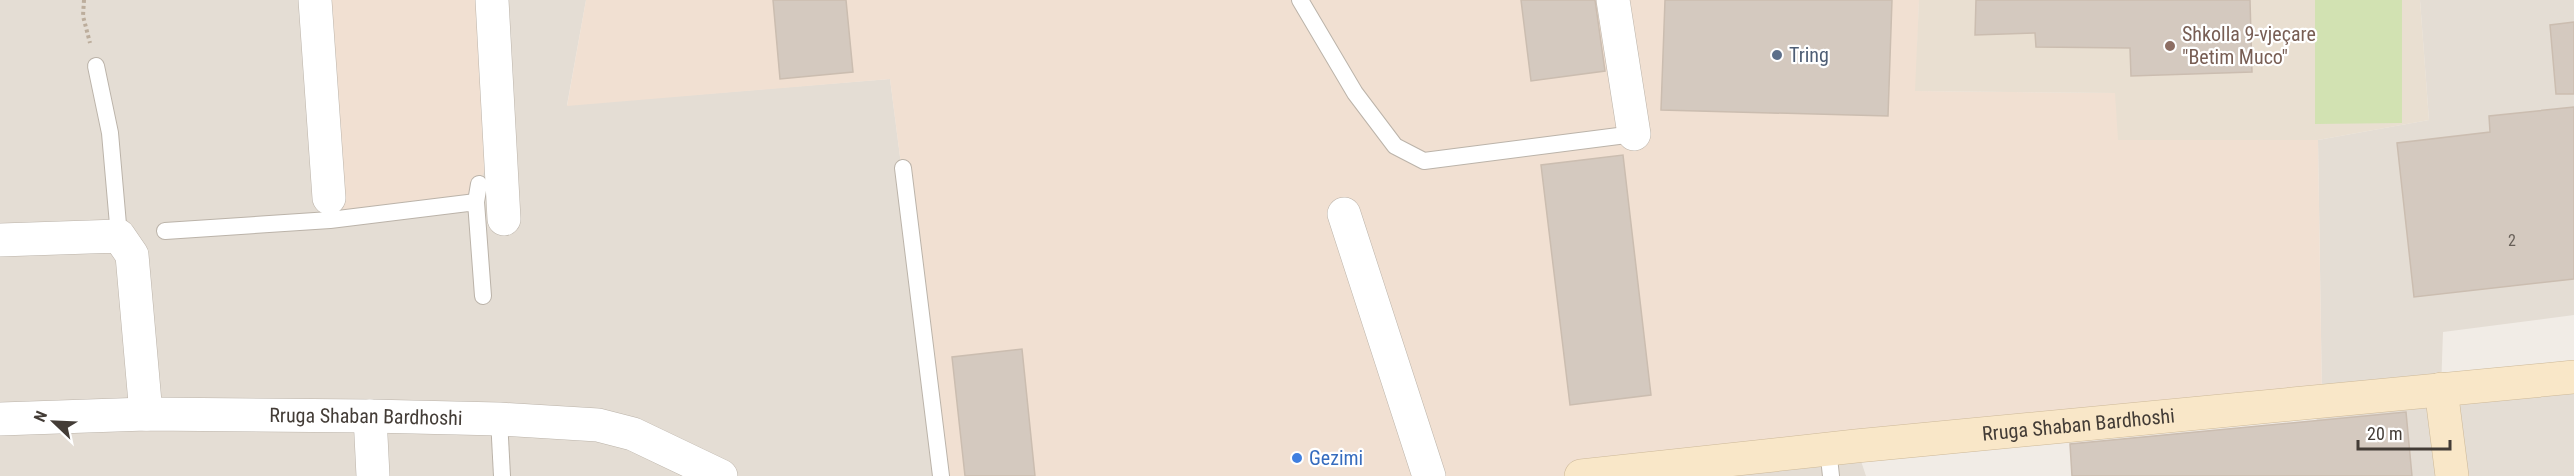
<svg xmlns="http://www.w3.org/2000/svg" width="2574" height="476" font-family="'Roboto Condensed',sans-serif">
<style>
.residential{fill:#e4ddd4}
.commercial{fill:#f1e0d2}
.education{fill:#e9dfd1}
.green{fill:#d2e2b2}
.building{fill:#d4c9bf;stroke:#cbbdb0;stroke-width:1.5}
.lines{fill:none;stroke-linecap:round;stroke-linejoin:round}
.lane-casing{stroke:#bbb3a9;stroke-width:18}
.street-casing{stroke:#bbb3a9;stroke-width:34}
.secondary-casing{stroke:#cdb999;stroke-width:34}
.path{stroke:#bcad9c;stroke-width:4;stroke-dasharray:3 3;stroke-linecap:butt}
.lane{stroke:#fff;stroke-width:16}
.street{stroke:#fff;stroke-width:33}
.secondary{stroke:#f9e7c8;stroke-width:33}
.education-dot{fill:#8d6e63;stroke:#fff;stroke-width:2}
.service-dot{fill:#5c6f8a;stroke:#fff;stroke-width:2}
.shop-dot{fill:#3f7fe0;stroke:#fff;stroke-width:2}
.labels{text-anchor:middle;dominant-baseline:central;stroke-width:4.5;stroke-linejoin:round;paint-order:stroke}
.number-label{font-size:16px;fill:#675f58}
.education-label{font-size:20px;fill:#785e54;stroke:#fff;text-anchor:start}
.service-label{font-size:20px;fill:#4e5e75;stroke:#fff;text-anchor:start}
.street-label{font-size:20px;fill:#433c36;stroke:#fff}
.shop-label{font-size:20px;fill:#366cbe;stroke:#fff;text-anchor:start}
</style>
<rect width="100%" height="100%" fill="#f1ece6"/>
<g class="residential">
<polygon points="0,0 586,0 567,105 890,79 941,476 0,476"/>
<polygon points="2420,0 2574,0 2574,315 2443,332 2441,389 2322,400 2318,140 2429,120"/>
<polygon points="2574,373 2574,476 2320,476 2316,409"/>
<polygon points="1856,446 1866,476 1581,476"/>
</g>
<g class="commercial">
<polygon points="318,0 492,0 499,137 479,184 476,202 330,220"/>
<polygon points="586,0 1919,0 1916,91 2116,93 2119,140 2318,140 2322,400 1581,476 941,476 890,79 567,106"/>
</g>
<polygon class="education" points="1919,0 2420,0 2429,120 2318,140 2118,140 2115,93 1915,91"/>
<polygon class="green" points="2315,0 2402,0 2402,123 2315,124"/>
<g class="building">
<polygon points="773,0 846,0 853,72 780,79"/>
<polygon points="1521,0 1595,0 1605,71 1531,81"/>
<polygon points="1665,0 1892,0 1888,116 1661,110"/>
<polygon points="1976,0 2250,0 2252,72 2131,76 2130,48 2036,47 2035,33 1975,35"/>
<polygon points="2574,22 2574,94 2556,94 2550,25"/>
<polygon points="2574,107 2574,279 2414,297 2397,143 2490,132 2489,116"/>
<polygon points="1623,155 1651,395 1570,405 1541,165"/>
<polygon points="1022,349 1035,476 965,476 952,357"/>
<polygon points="2406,412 2412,476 2072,476 2070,444"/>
</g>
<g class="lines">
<defs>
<g id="lane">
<polyline points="1300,0 1355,93 1395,146 1424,161 1634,134"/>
<polyline points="96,66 110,133 119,236"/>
<polyline points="903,168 941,476"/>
<polyline points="476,202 479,184"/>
<polyline points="165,231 330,220 476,202 483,296"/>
<polyline points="499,419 502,476"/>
<polyline points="1828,449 1831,476"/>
</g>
<g id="street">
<polyline points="315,0 329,198"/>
<polyline points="492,0 504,219"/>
<polyline points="1613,0 1634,134"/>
<polyline points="1344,214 1429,476"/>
<polyline points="0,240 119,236 132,255 146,414"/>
<polyline points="370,416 373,476"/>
<path id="s1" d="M0 419 146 414 370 416 499 419 598 425 633 434 721 476"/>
</g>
<g id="secondary">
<polyline points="2441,389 2452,476"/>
<path id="s2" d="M1581 476 1856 446 2574 377"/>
</g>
</defs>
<use href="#lane" class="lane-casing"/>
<use href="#street" class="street-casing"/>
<use href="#secondary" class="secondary-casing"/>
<polyline class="path" points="84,0 83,16 90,43"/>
<use href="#lane" class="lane"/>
<use href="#street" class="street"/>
<use href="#secondary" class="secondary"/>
</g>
<circle class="education-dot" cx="2170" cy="46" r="6"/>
<circle class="service-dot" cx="1777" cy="55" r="6"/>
<circle class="shop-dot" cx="1297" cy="458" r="6"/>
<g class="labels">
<g class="number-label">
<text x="2512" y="240">2</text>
</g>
<g class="education-label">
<text x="2182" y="34">Shkolla 9-vjeçare<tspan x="2182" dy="23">"Betim Muco"</tspan></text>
</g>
<g class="service-label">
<text x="1789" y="55">Tring</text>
</g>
<g class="street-label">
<text stroke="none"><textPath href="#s1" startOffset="366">Rruga Shaban Bardhoshi</textPath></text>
<text stroke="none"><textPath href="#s2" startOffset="500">Rruga Shaban Bardhoshi</textPath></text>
</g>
<g class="shop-label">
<text x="1309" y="458">Gezimi</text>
</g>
</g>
<g transform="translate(54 422) rotate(293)" stroke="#ffffff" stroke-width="4.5" paint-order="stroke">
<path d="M0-4.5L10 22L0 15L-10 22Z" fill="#433c36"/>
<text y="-9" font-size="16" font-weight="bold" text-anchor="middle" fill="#433c36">N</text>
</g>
<path d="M2358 440v9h92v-9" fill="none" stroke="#433c36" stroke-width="3"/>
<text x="2367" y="440" font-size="18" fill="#433c36" stroke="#ffffff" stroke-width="4.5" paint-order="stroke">20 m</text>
</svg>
